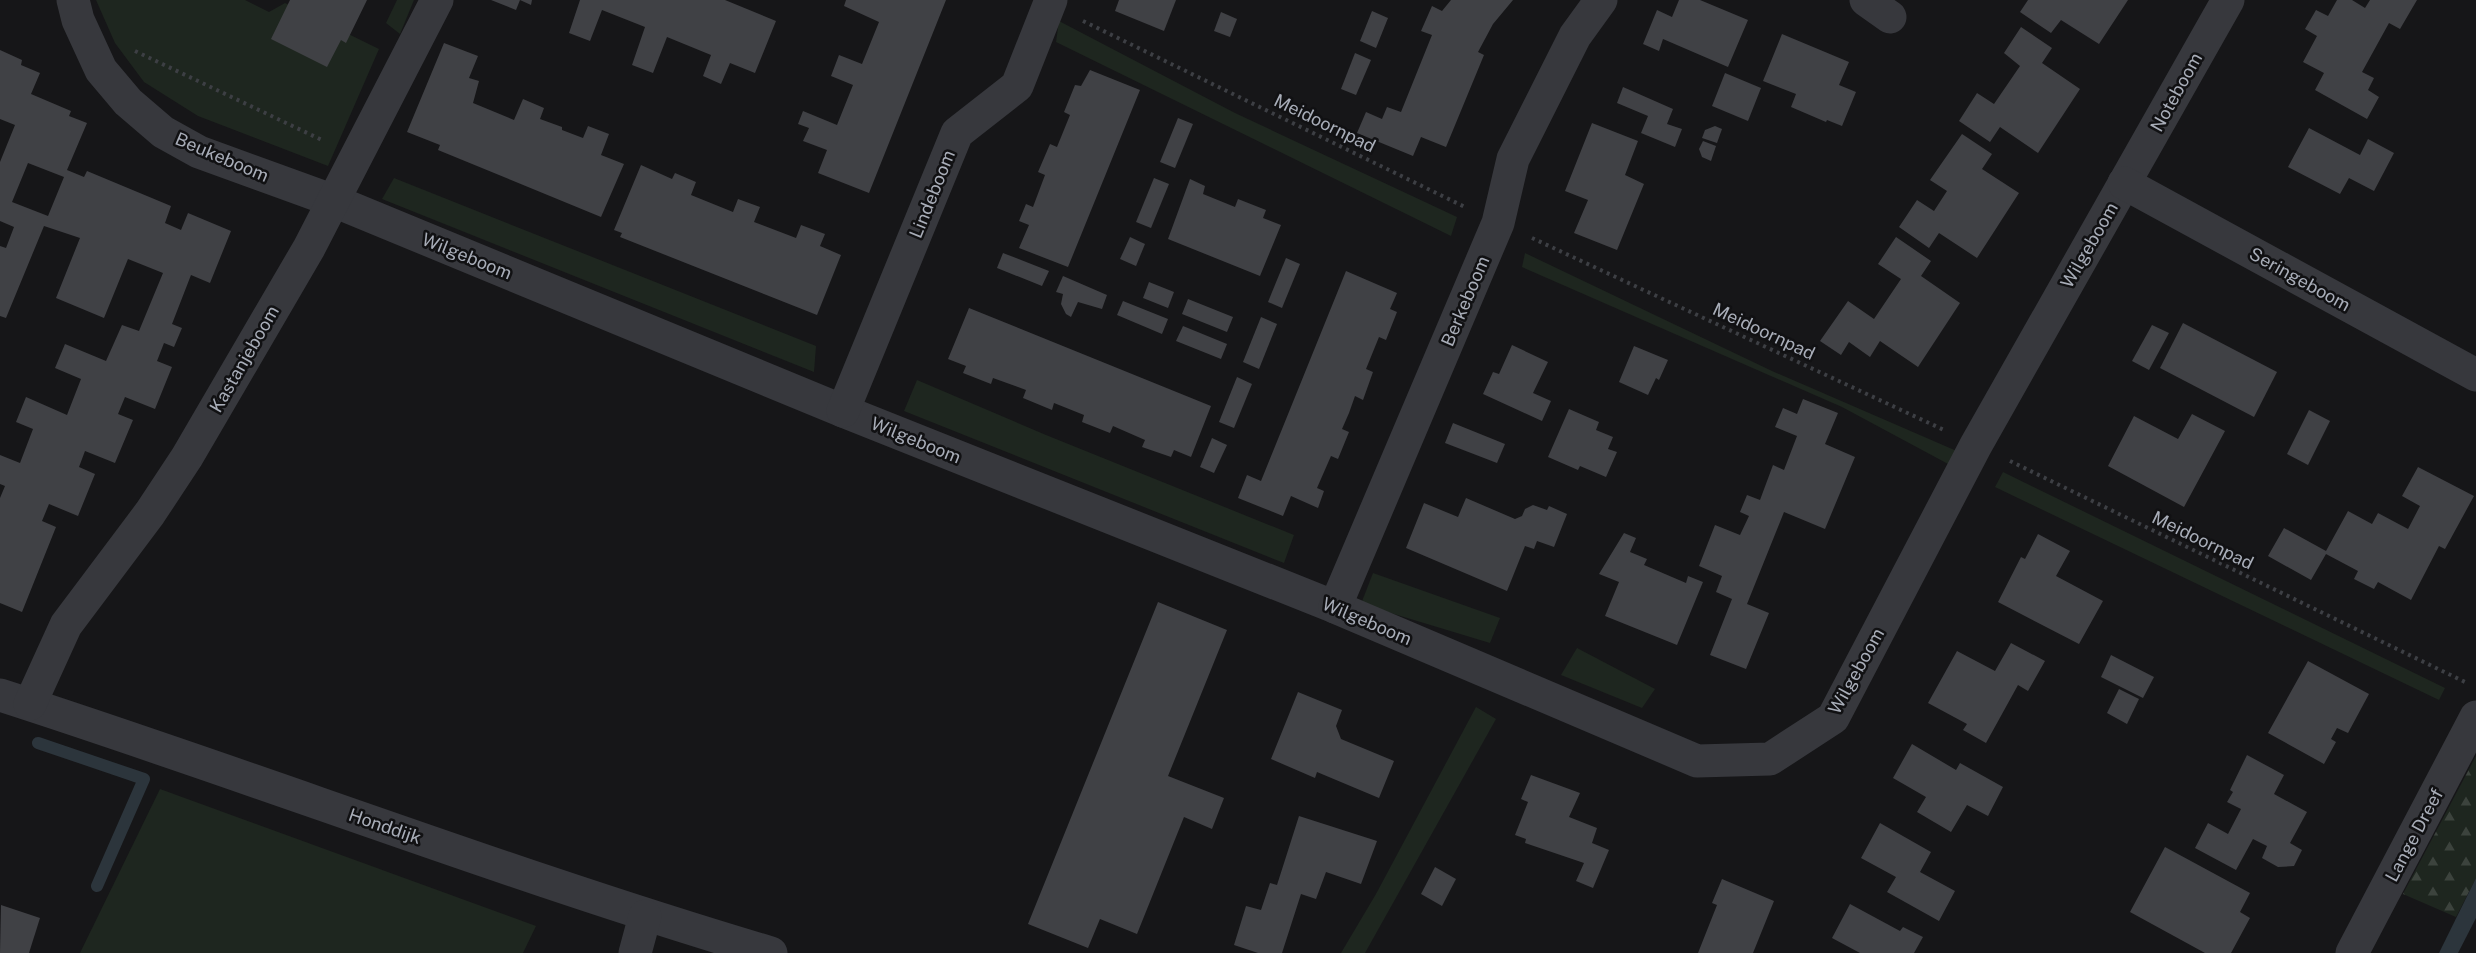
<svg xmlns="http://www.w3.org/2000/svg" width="2476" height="953" font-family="'Public Sans',sans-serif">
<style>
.grass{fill:#1e261f}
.forest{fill:url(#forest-firs)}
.water{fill:#2c353c}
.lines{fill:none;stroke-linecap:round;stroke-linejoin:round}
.stream{stroke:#2c353c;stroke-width:12}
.building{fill:#404145;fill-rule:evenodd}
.path{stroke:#3d3f44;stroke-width:4;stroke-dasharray:3 4.5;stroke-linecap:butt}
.minor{stroke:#37383d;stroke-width:33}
.labels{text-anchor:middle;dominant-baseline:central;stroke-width:5;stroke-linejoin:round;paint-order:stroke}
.street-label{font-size:18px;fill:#a8adb8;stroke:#111113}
</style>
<defs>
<pattern id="forest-firs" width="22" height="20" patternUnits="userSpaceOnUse" patternTransform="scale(1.5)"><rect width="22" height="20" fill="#1e261f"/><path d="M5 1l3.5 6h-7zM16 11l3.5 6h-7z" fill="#3c433d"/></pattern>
</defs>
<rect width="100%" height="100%" fill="#161618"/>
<g class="grass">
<polygon points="96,0 245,0 269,12 285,3 379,49 328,166 198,116 144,82 115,43"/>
<polygon points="397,0 414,0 400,34 386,23"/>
<polygon points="1059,21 1235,113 1457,217 1451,236 1056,42"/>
<polygon points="394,178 816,346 814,372 382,199"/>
<polygon points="1525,253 1772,371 1959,452 1950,465 1842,407 1522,267"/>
<polygon points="917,380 1046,435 1294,535 1284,563 904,411"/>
<polygon points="2003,472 2445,688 2439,700 1995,487"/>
<polygon points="1373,573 1500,618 1490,643 1361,604"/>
<polygon points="1577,648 1655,689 1642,708 1561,675"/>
<polygon points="1476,707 1496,719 1365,953 1341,953 1376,894"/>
<polygon points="160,789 536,926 523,953 80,953"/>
</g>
<polygon class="forest" points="2476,756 2476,878 2456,917 2403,894"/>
<polygon class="water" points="2476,878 2476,918 2458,953 2439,953"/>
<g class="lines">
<polyline class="stream" points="38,743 144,779 97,886"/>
</g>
<g class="building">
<polygon points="290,0 367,0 346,43 341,40 327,67 271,39"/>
<polygon points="491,0 532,0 531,5 520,0 516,10"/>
<polygon points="580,0 725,0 776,21 755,73 730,63 721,84 703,76 711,55 667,37 653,73 632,65 645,27 602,10 590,41 569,33"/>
<polygon points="846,0 946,0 869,193 818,173 827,150 803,141 809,128 798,124 803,111 837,125 853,85 831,76 839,55 862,64 879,22 844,6"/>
<polygon points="1119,0 1176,0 1164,31 1115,11"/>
<polygon points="1451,0 1513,0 1493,24 1478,52 1484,55 1446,147 1421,137 1413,156 1357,133 1366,112 1382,119 1387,107 1401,112 1432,35 1421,31 1432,6 1442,11"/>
<polygon points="1679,0 1700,0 1748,20 1728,67 1663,39 1659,51 1643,44 1657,10 1672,17"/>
<polygon points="2028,0 2128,0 2099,44 2061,20 2051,33 2020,12"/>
<polygon points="2337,0 2352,0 2365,8 2370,0 2417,0 2400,29 2389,23 2362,72 2374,78 2368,90 2379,97 2367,119 2315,90 2324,73 2303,62 2317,36 2305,29 2316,10 2328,16"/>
<polygon points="1372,11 1388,18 1376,48 1360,41"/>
<polygon points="1221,12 1237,19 1230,37 1214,31"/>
<polygon points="2021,27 2052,48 2042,63 2080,89 2038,153 2000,127 1990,142 1959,121 1977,93 1994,104 2020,66 2004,53"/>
<polygon points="1782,34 1849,62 1839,85 1856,92 1842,126 1827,120 1826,122 1791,107 1796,94 1763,81"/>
<polygon points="444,43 478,56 469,78 479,81 473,103 514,120 523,99 544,108 540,119 562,127 562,130 583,138 588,126 609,134 601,155 624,164 601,217 438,150 440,145 407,132"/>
<path d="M0 50 22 60 21 65 40 73 31 94 71 111 69 116 87 123 67 170 84 177 87 171 171 206 165 223 181 230 188 213 231 231 210 283 191 275 172 324 182 328 174 347 164 343 157 361 172 367 155 409 125 397 118 414 133 420 115 463 85 451 79 467 95 474 78 516 49 504 42 521 56 527 22 612 0 603V498L5 486 0 484V455L20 463 33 429 16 422 26 397 67 415 81 379 55 368 65 344 106 361 122 325 139 331 163 273 128 259 104 318 56 298 80 238 44 226 6 318 0 316V246L6 248 14 227 0 221V162L15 125 0 119ZM28 163 64 177 48 216 12 202Z"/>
<polygon points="1355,53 1371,60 1356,95 1341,89"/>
<polygon points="1090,70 1140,90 1068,267 1019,248 1029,225 1019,221 1026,204 1033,207 1045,175 1038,172 1050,144 1057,147 1070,115 1064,112 1075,85 1081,86"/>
<polygon points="1725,73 1761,88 1748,121 1712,106"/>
<polygon points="1623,87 1673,109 1667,124 1682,129 1675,147 1641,133 1648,116 1617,103"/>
<polygon points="1178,118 1193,124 1175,168 1160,162"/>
<polygon points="1592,123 1638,141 1625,175 1644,184 1617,250 1574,233 1588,200 1565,191"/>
<polygon points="1715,126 1722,129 1717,143 1702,138 1705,130"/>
<polygon points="2309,128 2360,155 2368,139 2394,153 2374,191 2349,178 2340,194 2288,167"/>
<polygon points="1962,134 1992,154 1982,169 2019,193 1977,258 1939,233 1929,248 1899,227 1917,200 1934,211 1947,191 1930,180"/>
<polygon points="1703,141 1716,146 1711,161 1702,157 1699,149"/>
<polygon points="641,165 672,179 675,173 696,182 691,195 733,212 738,199 760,207 754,222 796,238 801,225 825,234 820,246 841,255 817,315 620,237 622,233 614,230"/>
<polygon points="1154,178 1169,184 1151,228 1136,222"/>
<polygon points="1190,179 1205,186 1203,194 1235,207 1238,199 1266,210 1263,218 1281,225 1260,276 1168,239"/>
<polygon points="1130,237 1145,244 1136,266 1120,259"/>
<polygon points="1896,237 1931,261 1921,276 1960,303 1918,367 1880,341 1870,357 1849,342 1841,355 1820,341 1848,301 1874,319 1901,279 1878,264"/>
<polygon points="1003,253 1049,271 1042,286 997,268"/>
<polygon points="1286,258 1300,264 1282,308 1268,302"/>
<polygon points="1346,271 1397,293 1390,309 1397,312 1386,340 1379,337 1366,369 1373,372 1363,400 1355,396 1349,413 1342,429 1349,432 1338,459 1331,456 1317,488 1324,491 1318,508 1291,496 1283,516 1238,498 1247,475 1261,481"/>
<polygon points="1063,276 1107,295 1102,309 1078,302 1071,317 1066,314 1061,304 1063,294 1056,292"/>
<polygon points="1149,282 1174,292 1168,308 1143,298"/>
<polygon points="1188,299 1233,317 1227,332 1182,314"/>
<polygon points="1123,301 1168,319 1162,334 1117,315"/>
<polygon points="969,308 1211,406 1191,457 1174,450 1171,457 1142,447 1145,440 1113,426 1110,433 1082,422 1084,415 1054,403 1052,410 1023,398 1026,390 993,378 991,384 963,373 966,366 948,359"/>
<polygon points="1261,317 1277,324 1259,369 1243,362"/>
<polygon points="2183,323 2277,372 2254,417 2160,368"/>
<polygon points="2152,325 2169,333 2149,370 2132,361"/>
<polygon points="1183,326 1227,344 1221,359 1176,341"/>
<polygon points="1512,345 1548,362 1533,393 1551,401 1542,421 1483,394 1493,372 1499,374"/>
<polygon points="1634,346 1668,360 1659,380 1656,378 1648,395 1619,382"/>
<polygon points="1237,377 1252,384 1234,428 1219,422"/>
<polygon points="1803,399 1838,413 1825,444 1855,457 1825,529 1784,512 1747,604 1769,613 1746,669 1710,655 1732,599 1716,592 1722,576 1699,566 1715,525 1740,535 1749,516 1740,512 1747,495 1760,500 1773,465 1784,470 1797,436 1775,427 1783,408 1797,414"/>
<polygon points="1569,409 1599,422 1596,430 1613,437 1608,449 1617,452 1606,477 1580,466 1578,470 1548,457"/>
<polygon points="2309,410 2330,421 2308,465 2287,454"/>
<polygon points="2192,414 2225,431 2184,507 2108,466 2134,416 2178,439"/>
<polygon points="1453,423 1505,444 1497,463 1445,443"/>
<polygon points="1212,438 1227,445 1214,473 1200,467"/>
<polygon points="2418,467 2474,496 2445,549 2439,546 2411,600 2378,582 2374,589 2354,579 2358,571 2326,554 2311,580 2268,556 2284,528 2326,551 2348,511 2372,524 2378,513 2408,529 2420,506 2402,496"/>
<polygon points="1466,498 1515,519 1522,516 1525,509 1533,505 1547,510 1549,506 1567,514 1554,547 1537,541 1534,549 1525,546 1507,591 1406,548 1424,503 1458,517"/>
<polygon points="1624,533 1636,538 1630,552 1647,559 1644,565 1686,583 1688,576 1703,582 1677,645 1605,616 1619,582 1599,574"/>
<polygon points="2038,534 2070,551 2056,576 2103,601 2079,644 1998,602 2021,557 2025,559"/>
<polygon points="1158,602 1227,630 1168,776 1224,798 1212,829 1184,817 1137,934 1100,919 1088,948 1028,924"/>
<polygon points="2011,643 2045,661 2028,691 2018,685 1986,743 1963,730 1967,724 1928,703 1957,651 1995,671"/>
<polygon points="2111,655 2154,677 2143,698 2101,677"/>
<polygon points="2308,661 2369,694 2348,733 2337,728 2331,739 2336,742 2324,764 2268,733"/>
<polygon points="2119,689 2139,699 2127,724 2107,713"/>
<polygon points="1298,692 1342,710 1336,726 1341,739 1394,761 1379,798 1317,772 1315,778 1271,759"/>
<polygon points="1912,744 1956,770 1960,763 2003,787 1988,816 1967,805 1951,832 1917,812 1926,797 1893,778"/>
<polygon points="2247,755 2284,775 2274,794 2307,812 2290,843 2302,850 2294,866 2278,867 2262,858 2267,846 2253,839 2236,870 2195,848 2208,823 2228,834 2241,809 2227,802 2233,792 2230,790"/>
<polygon points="1531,775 1580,793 1569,817 1597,828 1592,843 1609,850 1593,888 1576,881 1584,863 1525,843 1526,839 1515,835 1528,802 1521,799"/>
<polygon points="1299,816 1377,841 1361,884 1326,872 1316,899 1301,894 1282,953 1258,953 1234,945 1246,906 1261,910 1270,883 1277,885"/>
<polygon points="1880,823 1931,852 1920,872 1955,891 1939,921 1887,892 1896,877 1861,858"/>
<polygon points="2165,847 2250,893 2240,912 2250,918 2231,953 2205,953 2130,912"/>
<polygon points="1435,867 1456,879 1442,906 1421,894"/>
<polygon points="1722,879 1774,901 1753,953 1698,953 1717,905 1712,903"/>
<polygon points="1850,904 1900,931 1903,927 1923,937 1914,953 1860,953 1832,938"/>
<polygon points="1,905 40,918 29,953 0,953"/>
</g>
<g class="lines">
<g class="path">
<polyline points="1083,21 1465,207"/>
<polyline points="135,51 324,141"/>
<polyline points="1532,238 1944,430"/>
<polyline points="2010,461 2465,682"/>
</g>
<g class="minor">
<polyline points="73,0 78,20 101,70 128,102 163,132 199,152 334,201 843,411 1335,607 1697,761 1770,759 1833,718 1976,445 2228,0"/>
<polyline points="1866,0 1890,17"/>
<polyline points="2124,183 2476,375"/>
<polyline points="843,411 957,133 1017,86 1051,0"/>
<polyline points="1335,607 1498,223 1513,159 1575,36 1601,0"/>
<path d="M0 695C258 778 511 876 771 953"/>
<polyline points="30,704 66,625 150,513 187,457 309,248 437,0"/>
<polyline points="635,953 645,916"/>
<polyline points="2352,953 2476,717"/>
</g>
</g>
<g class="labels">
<g class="street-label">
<text transform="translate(2176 92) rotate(-61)">Noteboom</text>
<text transform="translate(1325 123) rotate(26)">Meidoornpad</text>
<text transform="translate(222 157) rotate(23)">Beukeboom</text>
<text transform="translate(932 194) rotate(-68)">Lindeboom</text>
<text transform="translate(2089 245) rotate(-60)">Wilgeboom</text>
<text transform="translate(467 256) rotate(22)">Wilgeboom</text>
<text transform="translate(2300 279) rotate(29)">Seringeboom</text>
<text transform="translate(1465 301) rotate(-67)">Berkeboom</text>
<text transform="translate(1764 331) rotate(25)">Meidoornpad</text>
<text transform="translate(244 359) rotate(-60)">Kastanjeboom</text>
<text transform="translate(916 440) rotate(22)">Wilgeboom</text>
<text transform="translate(2203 540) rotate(26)">Meidoornpad</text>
<text transform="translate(1367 621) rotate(23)">Wilgeboom</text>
<text transform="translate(1856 671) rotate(-61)">Wilgeboom</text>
<text transform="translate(385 826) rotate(19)">Honddijk</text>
<text transform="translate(2414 835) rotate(-62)">Lange Dreef</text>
</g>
</g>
</svg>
